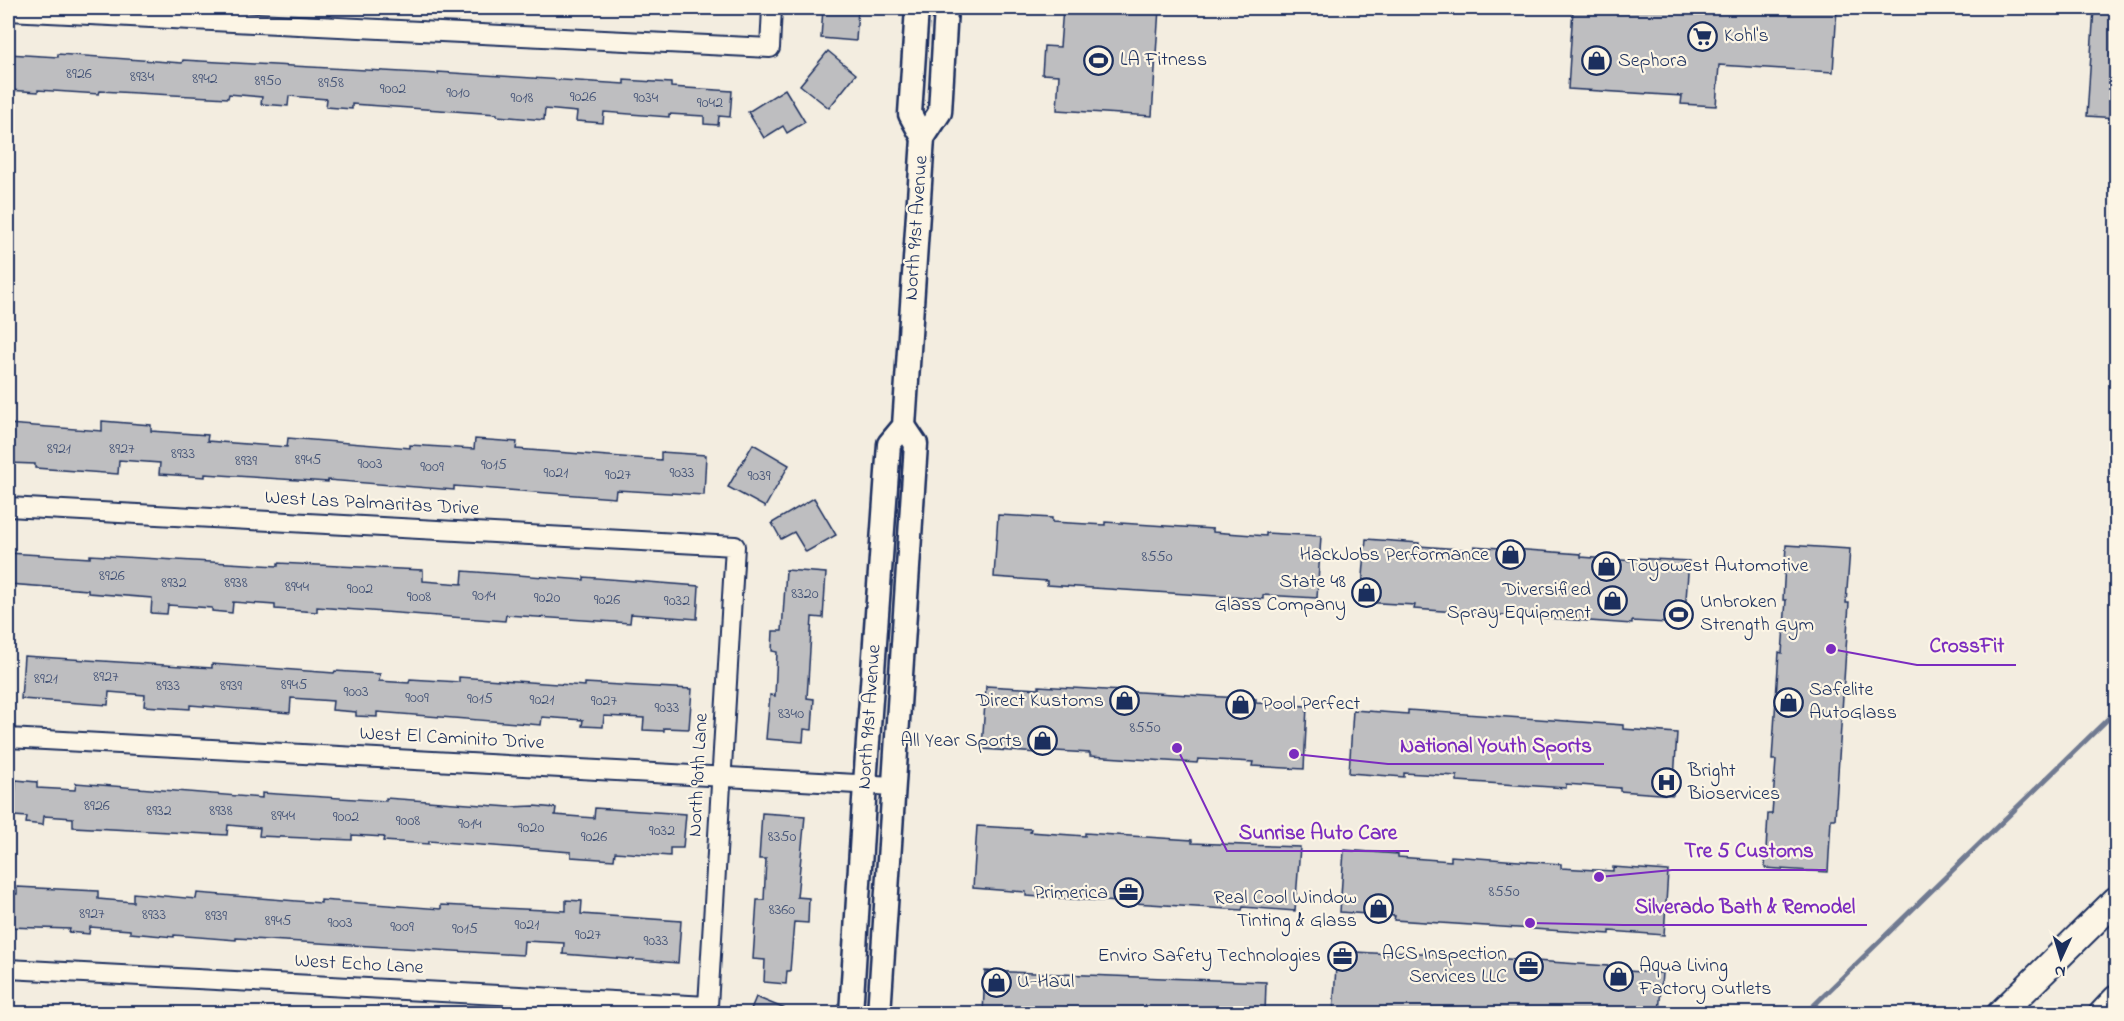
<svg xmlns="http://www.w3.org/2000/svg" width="2124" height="1021" font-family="'Indie Flower',sans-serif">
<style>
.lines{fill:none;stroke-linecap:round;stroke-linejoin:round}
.stream{stroke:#707a91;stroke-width:5}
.building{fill:#bebec0;stroke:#1b2f5e;stroke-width:1.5}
.minor-casing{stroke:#1b2f5e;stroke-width:22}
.major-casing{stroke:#1b2f5e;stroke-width:27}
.highway-casing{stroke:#1b2f5e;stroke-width:30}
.minor{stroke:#fcf5e5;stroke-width:18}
.major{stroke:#fcf5e5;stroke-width:22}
.highway{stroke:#fcf5e5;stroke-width:26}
.labels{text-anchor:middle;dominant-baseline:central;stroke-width:4.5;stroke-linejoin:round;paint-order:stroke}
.number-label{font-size:16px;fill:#445376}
.poi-label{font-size:20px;fill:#1b2f5e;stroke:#fcf5e5;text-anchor:start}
.street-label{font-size:20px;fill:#1b2f5e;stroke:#fcf5e5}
.leader{fill:none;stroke:#7b2cbf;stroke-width:2}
.callout-dot{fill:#7b2cbf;stroke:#fcf5e5;stroke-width:2}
.callout-label{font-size:21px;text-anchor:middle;font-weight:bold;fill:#7b2cbf;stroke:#fcf5e5;stroke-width:4.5;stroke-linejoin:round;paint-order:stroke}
</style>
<rect width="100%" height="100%" fill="#f3ede0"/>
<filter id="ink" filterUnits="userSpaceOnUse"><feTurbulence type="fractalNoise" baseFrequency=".0167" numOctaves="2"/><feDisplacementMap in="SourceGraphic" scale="12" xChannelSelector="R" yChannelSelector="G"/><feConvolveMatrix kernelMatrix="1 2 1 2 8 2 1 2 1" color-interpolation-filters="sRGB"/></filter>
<g filter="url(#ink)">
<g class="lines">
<polyline class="stream" points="1805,1014 2116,711"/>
</g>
<g class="building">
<polygon points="823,8 858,8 856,41 821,38"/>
<polygon points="1063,8 1159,8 1152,116 1057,110 1059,75 1042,74 1044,46 1060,47"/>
<polygon points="1573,8 1837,8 1833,72 1719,65 1716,106 1681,104 1682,96 1568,89"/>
<polygon points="2094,8 2116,8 2116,118 2087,116"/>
<polygon points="828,51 856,74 829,108 800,85"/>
<polygon points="8,54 58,57 58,54 182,63 183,60 438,74 438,72 624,84 624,80 671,83 671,87 732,91 730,117 719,116 718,125 704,124 704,116 669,114 669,117 604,112 603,123 576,121 577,112 545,109 544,120 497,116 497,114 352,104 352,109 326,107 327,99 289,96 288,106 261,104 262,97 229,94 228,98 100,91 99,94 38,90 38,92 8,90"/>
<polygon points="785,89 805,122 787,133 783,126 764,138 748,112"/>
<polygon points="102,421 151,425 151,431 208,435 207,441 287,447 288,438 410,448 410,445 474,449 475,439 517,442 516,449 661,460 661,452 706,455 704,495 616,490 615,498 454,486 454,490 328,480 328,482 205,474 205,477 159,474 160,463 119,460 118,474 35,468 35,464 8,463 8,424 102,431"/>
<polygon points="753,444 789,465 765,507 728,487"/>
<polygon points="814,498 836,535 806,552 794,532 781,539 772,523"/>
<polygon points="998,515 1052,518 1052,522 1105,525 1105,522 1213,529 1213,532 1266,536 1266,533 1321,536 1317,598 1263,595 1263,599 1047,585 1047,581 994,577"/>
<polygon points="1366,539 1419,543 1419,546 1474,550 1474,546 1581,554 1581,557 1634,561 1634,558 1689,561 1684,624 1632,621 1632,624 1414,609 1415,605 1361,602"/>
<polygon points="1786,545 1850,549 1846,603 1849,603 1835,819 1831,819 1828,872 1765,868 1768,814 1772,814 1776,760 1772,760 1779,652 1782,653 1786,600 1783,600"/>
<polygon points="8,553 90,558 90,555 278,566 278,563 400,569 423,570 423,581 462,584 463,571 584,580 584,577 699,586 697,619 631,614 630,623 506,615 505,621 317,607 317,612 275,609 275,605 233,602 232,613 212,611 212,608 168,605 167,614 151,613 152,598 88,593 88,590 8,584"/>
<polygon points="786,570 826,573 823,618 812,617 807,698 814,699 812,730 804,729 803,742 766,739 770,695 775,696 777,652 772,651 773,631 782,631"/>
<polygon points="24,656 212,668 212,664 334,673 335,671 380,674 379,681 409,683 410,679 459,682 459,677 585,686 585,683 692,689 689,729 664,728 664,731 643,730 644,718 604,716 603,727 582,726 583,720 542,717 541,725 377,712 377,717 356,716 356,712 332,710 333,701 291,698 290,713 190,705 190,709 144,706 145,695 109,692 108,705 21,699"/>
<polygon points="986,686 1039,689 1039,686 1256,699 1256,703 1307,706 1304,769 1252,766 1253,762 1198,759 1197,763 1090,756 1090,753 1038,750 1038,753 982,749"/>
<polygon points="1353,710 1408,714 1408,710 1623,725 1623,729 1677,733 1673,795 1620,791 1620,788 1566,784 1566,788 1457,781 1457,776 1404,773 1404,777 1349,773"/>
<polygon points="16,780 37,782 37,788 75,790 76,783 262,798 262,793 386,801 386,798 510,807 534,806 556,808 555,815 594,818 595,808 686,814 683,848 670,848 670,856 615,852 614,860 571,857 571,852 429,841 429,844 383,841 384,837 352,835 352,840 259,836 260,828 228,825 227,835 73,827 73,818 44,816 43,825 26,823 27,817 14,816"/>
<polygon points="762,813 805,816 797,897 809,898 808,923 794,922 790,971 787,971 786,984 764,982 765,960 753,959 757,900 764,900 766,859 759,859"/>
<polygon points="977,826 1031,829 1030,832 1085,836 1085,833 1192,840 1192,843 1300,847 1295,911 1243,907 1242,910 1026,896 1026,892 973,888"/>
<polygon points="1344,850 1398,854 1398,857 1451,861 1451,856 1561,864 1561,868 1613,871 1613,867 1668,871 1664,935 1610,931 1610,934 1394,920 1395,916 1340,912"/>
<polygon points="17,887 98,891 98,899 133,902 133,893 196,899 197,893 321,903 321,900 441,909 441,905 566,911 566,900 582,901 581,914 681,921 678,963 563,954 564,943 524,941 523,955 236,938 236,940 174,935 174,937 130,933 130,930 90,927 89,934 69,932 70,929 8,927 8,894 17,894"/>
<polygon points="1337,951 1391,954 1391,951 1608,966 1608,970 1662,973 1659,1014 1333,1014"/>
<polygon points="985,971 1266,982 1265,1014 983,1014"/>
<polygon points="756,997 795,1013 795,1014 749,1014"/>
</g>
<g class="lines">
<defs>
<g id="minor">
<polyline points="8,11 770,48 772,8"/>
<polyline points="8,507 735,546 708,1006 8,969"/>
<polyline points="8,738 893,786"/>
</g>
<g id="major">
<polyline points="917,8 910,114 923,138"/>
<polyline points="851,1014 865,784 889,444 904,426 923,138 940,112 946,8"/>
<polyline points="879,1014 916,444 904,426"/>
</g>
<g id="highway">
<polyline points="2000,1014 2116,900"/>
<polyline points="2102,1014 2116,999"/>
</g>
</defs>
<use href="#minor" class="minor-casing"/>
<use href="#major" class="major-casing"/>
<use href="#highway" class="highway-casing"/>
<use href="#minor" class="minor"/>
<use href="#major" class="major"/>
<use href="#highway" class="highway"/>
</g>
</g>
<defs>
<symbol id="supermarket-ring" viewBox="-11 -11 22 22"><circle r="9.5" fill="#fcf5e5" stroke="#1b2f5e" stroke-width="1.5"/><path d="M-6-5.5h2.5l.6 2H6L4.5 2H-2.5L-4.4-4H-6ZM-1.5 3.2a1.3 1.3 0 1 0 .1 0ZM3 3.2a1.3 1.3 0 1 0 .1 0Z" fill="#1b2f5e"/></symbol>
<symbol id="stadium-ring" viewBox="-11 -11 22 22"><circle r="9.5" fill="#fcf5e5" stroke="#1b2f5e" stroke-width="1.5"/><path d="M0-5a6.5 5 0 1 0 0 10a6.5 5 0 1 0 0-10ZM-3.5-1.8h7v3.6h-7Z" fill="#1b2f5e"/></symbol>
<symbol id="shop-ring" viewBox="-11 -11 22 22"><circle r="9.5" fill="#fcf5e5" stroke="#1b2f5e" stroke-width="1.5"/><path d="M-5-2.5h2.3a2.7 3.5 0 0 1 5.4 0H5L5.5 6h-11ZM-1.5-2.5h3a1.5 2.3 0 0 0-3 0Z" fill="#1b2f5e"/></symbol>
<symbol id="hospital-ring" viewBox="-11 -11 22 22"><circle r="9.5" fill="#fcf5e5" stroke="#1b2f5e" stroke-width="1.5"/><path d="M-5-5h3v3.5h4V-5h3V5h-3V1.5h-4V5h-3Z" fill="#1b2f5e"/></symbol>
<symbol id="office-ring" viewBox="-11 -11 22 22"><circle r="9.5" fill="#fcf5e5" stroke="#1b2f5e" stroke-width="1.5"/><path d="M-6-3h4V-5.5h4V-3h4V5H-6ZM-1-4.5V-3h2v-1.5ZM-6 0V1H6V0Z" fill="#1b2f5e"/></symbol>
</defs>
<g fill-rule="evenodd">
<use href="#supermarket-ring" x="1686" y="20" width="33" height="33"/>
<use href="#stadium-ring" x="1082" y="44" width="33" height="33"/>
<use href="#shop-ring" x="1580" y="44" width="33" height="33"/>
<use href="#shop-ring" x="1494" y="538" width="33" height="33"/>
<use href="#shop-ring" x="1590" y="550" width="33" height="33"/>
<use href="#shop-ring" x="1350" y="576" width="33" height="33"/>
<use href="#shop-ring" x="1596" y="584" width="33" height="33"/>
<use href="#stadium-ring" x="1662" y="598" width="33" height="33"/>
<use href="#shop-ring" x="1108" y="684" width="33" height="33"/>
<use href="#shop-ring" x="1772" y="686" width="33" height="33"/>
<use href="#shop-ring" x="1224" y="688" width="33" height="33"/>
<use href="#shop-ring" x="1026" y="724" width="33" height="33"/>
<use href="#hospital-ring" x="1650" y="766" width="33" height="33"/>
<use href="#office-ring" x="1112" y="876" width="33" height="33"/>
<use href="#shop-ring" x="1362" y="892" width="33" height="33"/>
<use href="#office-ring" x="1326" y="940" width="33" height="33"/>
<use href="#office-ring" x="1512" y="950" width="33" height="33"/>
<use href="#shop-ring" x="1602" y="960" width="33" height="33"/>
<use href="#shop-ring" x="980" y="966" width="33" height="33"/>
</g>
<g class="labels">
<g class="number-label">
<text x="79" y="74">8926</text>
<text x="142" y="77">8934</text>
<text x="205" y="79">8942</text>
<text x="268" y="81">8950</text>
<text x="331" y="83">8958</text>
<text x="393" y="89">9002</text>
<text x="458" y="93">9010</text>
<text x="583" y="97">9026</text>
<text x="522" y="98">9018</text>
<text x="646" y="98">9034</text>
<text x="710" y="103">9042</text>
<text x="59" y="449">8921</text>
<text x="122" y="449">8927</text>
<text x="183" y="454">8933</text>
<text x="308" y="460">8945</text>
<text x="246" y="461">8939</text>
<text x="370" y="464">9003</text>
<text x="494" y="465">9015</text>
<text x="432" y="467">9009</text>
<text x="556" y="473">9021</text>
<text x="682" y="473">9033</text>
<text x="618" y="475">9027</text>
<text x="759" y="476">9039</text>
<text x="1157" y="557">8550</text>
<text x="112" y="576">8926</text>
<text x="174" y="583">8932</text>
<text x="236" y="583">8938</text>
<text x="297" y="587">8944</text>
<text x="360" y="589">9002</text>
<text x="805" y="594">8320</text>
<text x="484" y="596">9014</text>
<text x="419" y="597">9008</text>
<text x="547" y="598">9020</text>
<text x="607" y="600">9026</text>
<text x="677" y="601">9032</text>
<text x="106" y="677">8927</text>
<text x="46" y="679">8921</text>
<text x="294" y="685">8945</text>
<text x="168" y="686">8933</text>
<text x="231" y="686">8939</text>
<text x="356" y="692">9003</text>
<text x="417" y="698">9009</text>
<text x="480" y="699">9015</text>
<text x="542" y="700">9021</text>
<text x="604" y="701">9027</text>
<text x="667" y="708">9033</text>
<text x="791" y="714">8340</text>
<text x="1145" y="728">8550</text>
<text x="97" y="806">8926</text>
<text x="159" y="811">8932</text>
<text x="221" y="811">8938</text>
<text x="283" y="816">8944</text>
<text x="346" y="817">9002</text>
<text x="408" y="821">9008</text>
<text x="470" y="824">9014</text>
<text x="531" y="828">9020</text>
<text x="662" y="831">9032</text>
<text x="594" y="837">9026</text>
<text x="782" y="837">8350</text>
<text x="1504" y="892">8550</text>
<text x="782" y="910">8360</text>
<text x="92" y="914">8927</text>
<text x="154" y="915">8933</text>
<text x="216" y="916">8939</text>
<text x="278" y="921">8945</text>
<text x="340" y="923">9003</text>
<text x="527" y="925">9021</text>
<text x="402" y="927">9009</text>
<text x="465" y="929">9015</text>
<text x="588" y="935">9027</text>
<text x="656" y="941">9033</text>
</g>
<g class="poi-label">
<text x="1724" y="36">Kohl's</text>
<text x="1120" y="60">LA Fitness</text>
<text x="1618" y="61">Sephora</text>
<text x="1489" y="555" text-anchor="end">HackJobs Performance</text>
<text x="1627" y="566">Toyowest Automotive</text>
<text x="1346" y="582" text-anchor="end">State 48<tspan x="1346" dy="23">Glass Company</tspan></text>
<text x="1591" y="590" text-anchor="end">Diversified<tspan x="1591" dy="23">Spray Equipment</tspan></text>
<text x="1700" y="602">Unbroken<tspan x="1700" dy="23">Strength Gym</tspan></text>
<text x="1809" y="690">Safelite<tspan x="1809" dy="23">AutoGlass</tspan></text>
<text x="1104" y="701" text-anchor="end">Direct Kustoms</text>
<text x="1262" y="704">Pool Perfect</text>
<text x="1022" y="741" text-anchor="end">All Year Sports</text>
<text x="1688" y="771">Bright<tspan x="1688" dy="23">Bioservices</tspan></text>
<text x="1108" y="893" text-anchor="end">Primerica</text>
<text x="1357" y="898" text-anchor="end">Real Cool Window<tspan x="1357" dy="23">Tinting &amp; Glass</tspan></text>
<text x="1507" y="954" text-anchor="end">ACS Inspection<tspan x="1507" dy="23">Services LLC</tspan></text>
<text x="1321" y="956" text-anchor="end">Enviro Safety Technologies</text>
<text x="1639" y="966">Aqua Living<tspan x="1639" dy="23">Factory Outlets</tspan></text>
<text x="1017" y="982">U-Haul</text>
</g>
<g class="street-label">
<text transform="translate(917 228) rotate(-86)">North 91st Avenue</text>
<text transform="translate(372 504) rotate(3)">West Las Palmaritas Drive</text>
<text transform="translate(870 717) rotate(-86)">North 91st Avenue</text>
<text transform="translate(452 739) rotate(3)">West El Caminito Drive</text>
<text transform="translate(699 775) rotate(-87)">North 90th Lane</text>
<text transform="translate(359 965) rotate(3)">West Echo Lane</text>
</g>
</g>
<path class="leader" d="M1831 649L1917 665H2016M1294 754L1388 764H1604M1177 748L1227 851H1409M1599 877L1672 870H1826M1530 923L1623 925H1867"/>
<g class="callout-dot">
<circle cx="1831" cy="649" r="6"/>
<circle cx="1294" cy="754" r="6"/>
<circle cx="1177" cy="748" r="6"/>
<circle cx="1599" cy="877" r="6"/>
<circle cx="1530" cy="923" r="6"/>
</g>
<g class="callout-label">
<text x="1967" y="652">CrossFit</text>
<text x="1496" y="752">National Youth Sports</text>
<text x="1318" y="839">Sunrise Auto Care</text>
<text x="1749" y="857">Tre 5 Customs</text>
<text x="1745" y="913">Silverado Bath &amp; Remodel</text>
</g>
<rect width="2124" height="1021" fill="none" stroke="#fcf5e5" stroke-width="30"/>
<rect x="15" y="15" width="2094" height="991" fill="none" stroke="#1b2f5e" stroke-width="2" filter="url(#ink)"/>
<g transform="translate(2061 958) rotate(184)" stroke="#fcf5e5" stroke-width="4.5" paint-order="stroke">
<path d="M0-4.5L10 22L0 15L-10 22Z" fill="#1b2f5e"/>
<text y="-9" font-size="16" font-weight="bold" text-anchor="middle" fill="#1b2f5e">N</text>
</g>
</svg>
